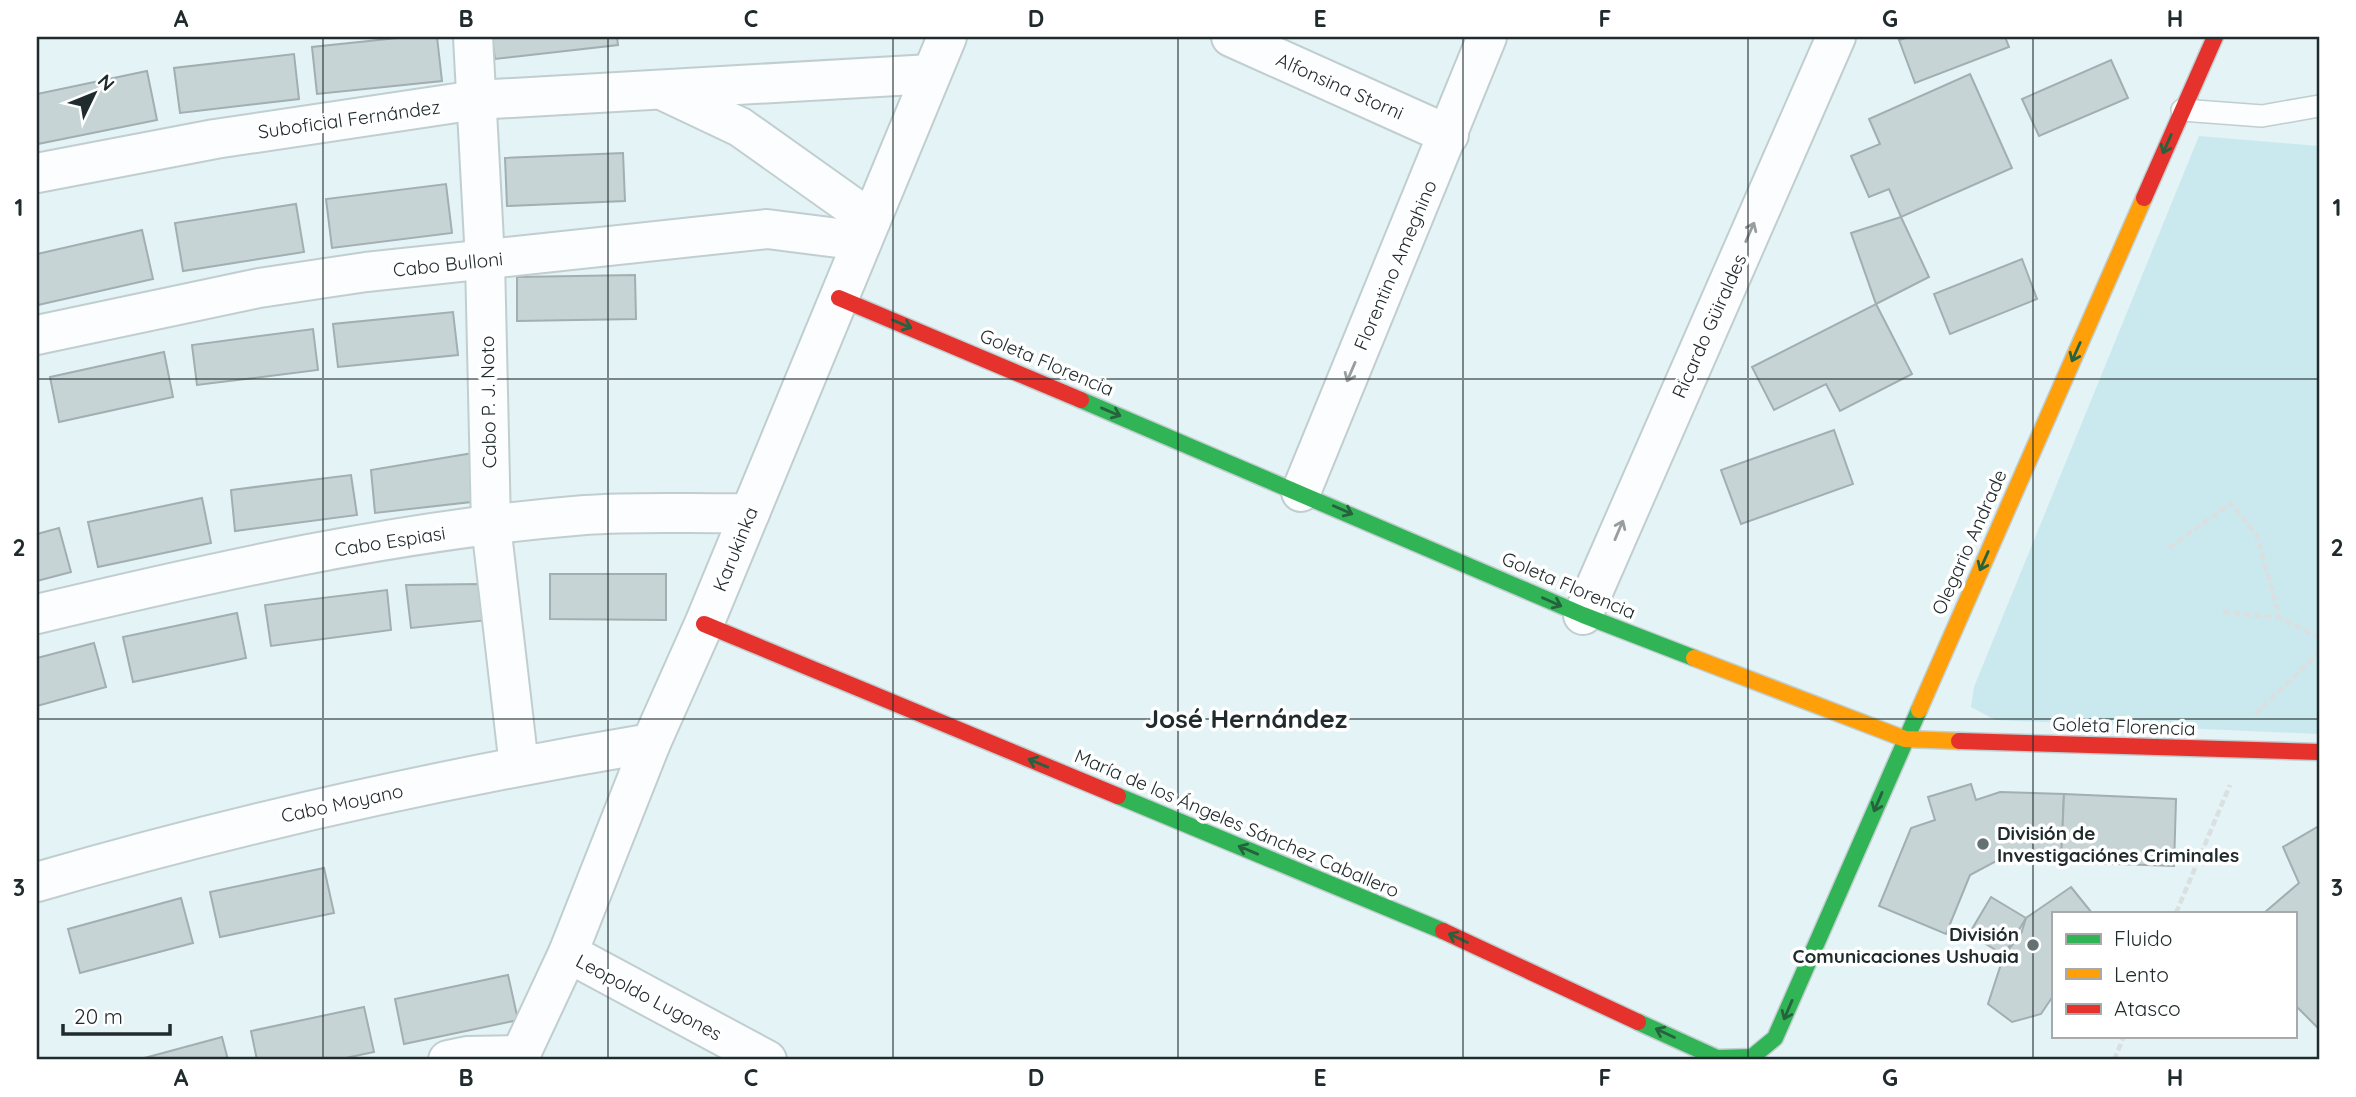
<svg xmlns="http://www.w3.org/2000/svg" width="2356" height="1097" font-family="Quicksand,sans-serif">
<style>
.green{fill:#cae9ef}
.building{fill:#c7d4d6;stroke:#a2aeb1;stroke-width:2}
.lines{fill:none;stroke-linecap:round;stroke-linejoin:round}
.lane-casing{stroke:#c1ced0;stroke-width:24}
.street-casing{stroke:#c1ced0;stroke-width:42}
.fast-casing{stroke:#c1ced0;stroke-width:19}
.slow-casing{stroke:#c1ced0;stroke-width:19}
.jam-casing{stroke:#c1ced0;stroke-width:19}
.path{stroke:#dadfe0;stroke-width:4.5;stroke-dasharray:7 3.5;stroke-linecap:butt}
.lane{stroke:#fbfdfe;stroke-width:21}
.street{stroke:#fbfdfe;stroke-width:38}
.fast{stroke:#30b455;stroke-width:16}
.slow{stroke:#ff9f0a;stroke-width:16}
.jam{stroke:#e5322d;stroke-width:16}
.oneway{stroke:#26623d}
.oneway2{stroke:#989ea0}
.grid{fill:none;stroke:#202b2d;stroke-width:2;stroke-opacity:0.55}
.poi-dot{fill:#647173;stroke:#fff;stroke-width:2.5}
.labels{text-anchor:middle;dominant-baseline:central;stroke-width:7;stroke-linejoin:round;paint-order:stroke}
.street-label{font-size:19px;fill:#202b2d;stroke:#fff}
.poi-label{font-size:19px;font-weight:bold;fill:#202b2d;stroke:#fff;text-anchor:start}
.district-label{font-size:26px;font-weight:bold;fill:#202b2d;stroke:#fff}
.neatline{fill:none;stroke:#202b2d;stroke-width:2.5}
.grid-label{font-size:23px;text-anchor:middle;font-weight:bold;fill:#202b2d}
</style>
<rect width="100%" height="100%" fill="#e3f3f6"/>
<polygon class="green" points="2199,136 2319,146 2319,734 1995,720 1971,707 1974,687"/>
<g class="building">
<polygon points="407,37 437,37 442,81 317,94 312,47"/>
<polygon points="492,37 617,37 618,45 495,59"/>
<polygon points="1909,37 2005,37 2009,47 1915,83 1899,40"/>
<polygon points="294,54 299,99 180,113 174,68"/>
<polygon points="2111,60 2128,98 2039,136 2022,99"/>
<polygon points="147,71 157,120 38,144 37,94"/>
<polygon points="1970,74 2012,168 1901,217 1889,189 1869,197 1851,156 1880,144 1869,119"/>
<polygon points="623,153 625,201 507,206 505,158"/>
<polygon points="446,184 452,233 332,248 326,199"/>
<polygon points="296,204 304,252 183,271 175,223"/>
<polygon points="1901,217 1929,277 1876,304 1851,233"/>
<polygon points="142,230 153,279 38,305 37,254"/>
<polygon points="2022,259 2037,299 1950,334 1934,294"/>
<polygon points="635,275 636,319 517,321 517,277"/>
<polygon points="1876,304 1912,374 1840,411 1826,384 1774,410 1752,367"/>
<polygon points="453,312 458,355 338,367 333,324"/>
<polygon points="313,329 318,370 197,385 192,345"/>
<polygon points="164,352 173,397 59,422 50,377"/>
<polygon points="1834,430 1853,484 1741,524 1721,470"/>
<polygon points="473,453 471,502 375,513 371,470"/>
<polygon points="351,475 357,515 235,531 231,490"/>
<polygon points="202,498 211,543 98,567 88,522"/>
<polygon points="59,528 71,572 37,581 37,534"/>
<polygon points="550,574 666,574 666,620 550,619"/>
<polygon points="479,584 489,620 411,628 406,585"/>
<polygon points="387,590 391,630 271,646 265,605"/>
<polygon points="237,613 246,658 133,682 123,637"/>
<polygon points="94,643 106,687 37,706 37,658"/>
<polygon points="1971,784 1976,800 2000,792 2064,794 2061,862 1998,860 1970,875 1946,934 1879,906 1911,828 1935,820 1928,797"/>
<polygon points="2064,794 2176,799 2174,866 2061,862"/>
<polygon points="2319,826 2319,1029 2295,1005 2295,913 2264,913 2299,883 2283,847"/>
<polygon points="324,868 334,913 220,937 210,892"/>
<polygon points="2071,887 2092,913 2053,913 2053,996 2041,1014 2012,1022 1988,1004 2004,955 2021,934 2026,918"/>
<polygon points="1991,897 2026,918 2004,955 1969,934"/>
<polygon points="181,898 193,943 80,973 68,929"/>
<polygon points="508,975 518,1020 404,1044 395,999"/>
<polygon points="364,1007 374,1052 336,1060 257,1060 251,1031"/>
<polygon points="222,1037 228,1060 137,1060"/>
</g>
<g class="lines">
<defs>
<polyline id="lane" points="2182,110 2262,116 2319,106"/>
<g id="street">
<polyline points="473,37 485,260 491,525 519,766"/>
<polyline points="1231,37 1449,135"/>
<polyline points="666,92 740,127 871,220"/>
<polyline points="37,173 215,139 476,100 931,74"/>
<polyline points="37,335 259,288 366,272 767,229 862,241"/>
<polyline points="1301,492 1487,37"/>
<path d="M37 614C217 571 400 530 585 515 639 511 695 514 750 513"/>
<polyline points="1583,615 1836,37"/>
<path d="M37 882C239 823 443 778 651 743"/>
<polyline points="568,953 767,1060"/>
<polyline points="448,1060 467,1056 520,1055"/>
<polyline points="518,1060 568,953 651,743 704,624 947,37"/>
</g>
<g id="fast">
<polyline points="1081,400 1583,615 1694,658"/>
<polyline points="1118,796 1443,931"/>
<polyline points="1638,1022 1717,1058 1752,1057 1775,1038 1919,710"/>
</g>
<g id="slow">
<polyline points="1694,658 1905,739 1959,741"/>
<polyline points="1919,710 2144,198"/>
</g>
<g id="jam">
<polyline points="2144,198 2215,37"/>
<polyline points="839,298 1081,400"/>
<polyline points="704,624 1118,796"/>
<polyline points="1959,741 2319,752"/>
<polyline points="1443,931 1638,1022"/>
</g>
</defs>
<use href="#lane" class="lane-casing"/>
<use href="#street" class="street-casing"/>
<use href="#fast" class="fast-casing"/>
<use href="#slow" class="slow-casing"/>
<use href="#jam" class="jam-casing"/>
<g class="path">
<polyline points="2169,548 2231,503 2256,534 2280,618"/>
<polyline points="2223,612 2280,618 2319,637"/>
<polyline points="2255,714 2319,653"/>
<polyline points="2176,913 2230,785"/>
<polyline points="2114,1060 2124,1036"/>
</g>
<use href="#lane" class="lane"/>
<use href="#street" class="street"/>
<use href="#fast" class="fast"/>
<use href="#slow" class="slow"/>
<use href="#jam" class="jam"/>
</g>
<defs><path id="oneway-shaft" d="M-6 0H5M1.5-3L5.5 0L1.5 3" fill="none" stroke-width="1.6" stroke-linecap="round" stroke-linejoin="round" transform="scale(1.75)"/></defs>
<g class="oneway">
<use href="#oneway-shaft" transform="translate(2167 144) rotate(114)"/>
<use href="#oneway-shaft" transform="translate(902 324) rotate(23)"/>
<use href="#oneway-shaft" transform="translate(2076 352) rotate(114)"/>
<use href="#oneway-shaft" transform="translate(1111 412) rotate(23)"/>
<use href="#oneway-shaft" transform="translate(1343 510) rotate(24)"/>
<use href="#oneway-shaft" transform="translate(1984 561) rotate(114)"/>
<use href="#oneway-shaft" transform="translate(1552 602) rotate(24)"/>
<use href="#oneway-shaft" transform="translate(1038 763) rotate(-157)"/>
<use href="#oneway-shaft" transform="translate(1878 802) rotate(113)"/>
<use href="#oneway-shaft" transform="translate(1248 850) rotate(-157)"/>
<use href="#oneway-shaft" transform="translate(1458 938) rotate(-155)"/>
<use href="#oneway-shaft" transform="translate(1788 1010) rotate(113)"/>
<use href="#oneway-shaft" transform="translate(1665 1033) rotate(-155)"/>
</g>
<g class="oneway2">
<use href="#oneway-shaft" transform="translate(1750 232) rotate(-66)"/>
<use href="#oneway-shaft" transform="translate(1351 372) rotate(113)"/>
<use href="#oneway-shaft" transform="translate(1619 530) rotate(-67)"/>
</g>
<path class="grid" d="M323 37V1060M608 37V1060M893 37V1060M1178 37V1060M1463 37V1060M1748 37V1060M2033 37V1060M37 379H2319M37 719H2319"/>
<g class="poi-dot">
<circle cx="1983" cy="844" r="7"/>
<circle cx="2033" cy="945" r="7"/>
</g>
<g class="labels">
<g class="street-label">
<text transform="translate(1340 86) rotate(24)">Alfonsina Storni</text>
<text transform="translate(349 119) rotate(-8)">Suboficial Fernández</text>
<text transform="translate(448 264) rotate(-6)">Cabo Bulloni</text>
<text transform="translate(1395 265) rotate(-67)">Florentino Ameghino</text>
<text transform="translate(1709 326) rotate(-66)">Ricardo Güiraldes</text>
<text transform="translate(1047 362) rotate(23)">Goleta Florencia</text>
<text transform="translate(488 402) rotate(-91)">Cabo P. J. Noto</text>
<text transform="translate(390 541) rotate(-9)">Cabo Espiasi</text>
<text transform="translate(1969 542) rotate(-66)">Olegario Andrade</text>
<text transform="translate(735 549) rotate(-68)">Karukinka</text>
<text transform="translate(1569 585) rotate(23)">Goleta Florencia</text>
<text transform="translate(2124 726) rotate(2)">Goleta Florencia</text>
<text transform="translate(342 803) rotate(-12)">Cabo Moyano</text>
<text transform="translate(1237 823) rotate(23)">María de los Ángeles Sánchez Caballero</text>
<text transform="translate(649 997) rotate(28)">Leopoldo Lugones</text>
</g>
<g class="poi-label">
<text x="1997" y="833">División de<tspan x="1997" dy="22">Investigaciónes Criminales</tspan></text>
<text x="2019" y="934" text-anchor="end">División<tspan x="2019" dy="22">Comunicaciones Ushuaia</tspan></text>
</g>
<g class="district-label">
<text x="1246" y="718">José Hernández</text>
</g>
</g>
<rect width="2356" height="1097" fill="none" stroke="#ffffff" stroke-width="77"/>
<rect x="2052" y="912" width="245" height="126" fill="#ffffff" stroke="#a6aaab" stroke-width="2"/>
<rect x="2066" y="934" width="35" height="10" fill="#30b455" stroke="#a6aaab" stroke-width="2"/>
<text x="2114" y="946" font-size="21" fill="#202b2d">Fluido</text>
<rect x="2066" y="969" width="35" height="10" fill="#ff9f0a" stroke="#a6aaab" stroke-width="2"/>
<text x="2114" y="982" font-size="21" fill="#202b2d">Lento</text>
<rect x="2066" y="1004" width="35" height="10" fill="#e5322d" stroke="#a6aaab" stroke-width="2"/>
<text x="2114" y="1016" font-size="21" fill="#202b2d">Atasco</text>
<g transform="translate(94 94) rotate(47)" stroke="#ffffff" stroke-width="5" paint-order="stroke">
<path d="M0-5L12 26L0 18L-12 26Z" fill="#202b2d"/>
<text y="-10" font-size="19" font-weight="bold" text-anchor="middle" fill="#202b2d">N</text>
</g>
<path d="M63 1024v10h107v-10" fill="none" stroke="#202b2d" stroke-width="3.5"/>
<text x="74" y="1024" font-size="21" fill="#202b2d" stroke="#ffffff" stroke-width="5" paint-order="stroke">20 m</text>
<rect x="38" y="38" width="2280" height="1020" class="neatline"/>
<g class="grid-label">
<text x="181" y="27">A</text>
<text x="466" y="27">B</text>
<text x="751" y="27">C</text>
<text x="1036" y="27">D</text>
<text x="1320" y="27">E</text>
<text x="1605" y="27">F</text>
<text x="1890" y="27">G</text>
<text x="2175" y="27">H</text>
<text x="19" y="216">1</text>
<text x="2337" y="216">1</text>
<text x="19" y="556">2</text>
<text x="2337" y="556">2</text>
<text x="19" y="896">3</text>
<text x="2337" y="896">3</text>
<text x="181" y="1086">A</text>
<text x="466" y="1086">B</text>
<text x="751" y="1086">C</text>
<text x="1036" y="1086">D</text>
<text x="1320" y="1086">E</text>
<text x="1605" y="1086">F</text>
<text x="1890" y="1086">G</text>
<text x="2175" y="1086">H</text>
</g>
</svg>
